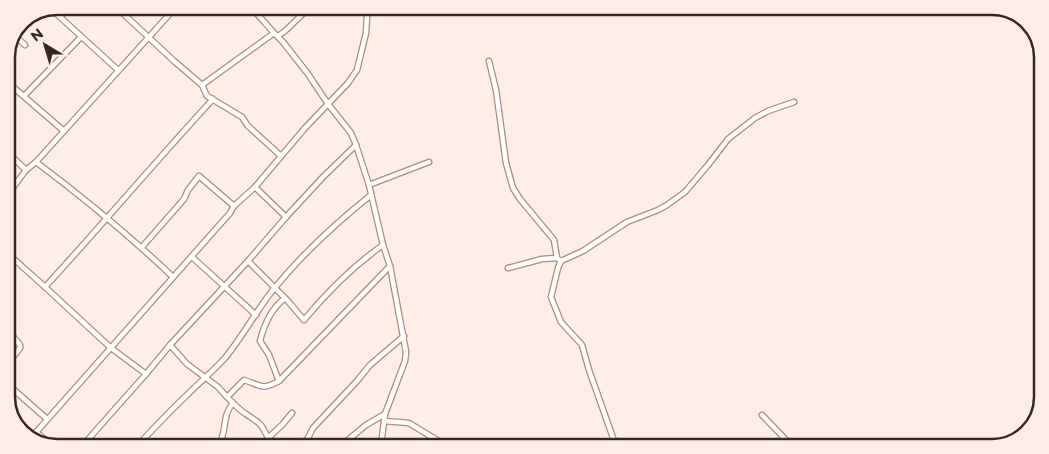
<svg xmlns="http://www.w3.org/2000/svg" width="1049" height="454" font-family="Montserrat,sans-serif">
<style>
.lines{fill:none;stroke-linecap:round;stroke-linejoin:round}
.minor-casing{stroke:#ae8b7a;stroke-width:7}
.minor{stroke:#fff;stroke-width:4.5}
.rim{fill:none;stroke:#362821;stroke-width:2.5}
</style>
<rect width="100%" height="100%" fill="#feeee7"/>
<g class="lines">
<defs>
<g id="minor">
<polyline points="115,6 174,61 202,85 207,96 242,117 248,126 281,156"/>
<polyline points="251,7 274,33 283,42 308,74 328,104 351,133 356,145 369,185 383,245 390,266 406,352 405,361 385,414 381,445"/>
<polyline points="51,9 60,17 69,6"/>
<polyline points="60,17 118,70"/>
<polyline points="15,36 25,45"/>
<polyline points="278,36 285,31 310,7"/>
<polyline points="489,61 496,90 506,163 513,188 520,199 554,240 557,258 561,261"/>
<polyline points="6,81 64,131"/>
<polyline points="202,85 274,33"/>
<polyline points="24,96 81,37"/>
<polyline points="6,151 26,170 36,162 176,7"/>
<path d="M36 162C84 198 130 236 173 277"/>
<polyline points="369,185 429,162"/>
<polyline points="255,187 286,217"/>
<polyline points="6,197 26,170"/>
<polyline points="142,247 178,206 184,199 188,190 199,176 234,206"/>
<polyline points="6,252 45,287"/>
<polyline points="192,257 256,315"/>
<path d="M248 261 287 300 304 320C328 291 353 266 383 245"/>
<polyline points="508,268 542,259 557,258"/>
<polyline points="6,328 20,345 20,348 6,366"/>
<polyline points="170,345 187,364 218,387 227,397"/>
<path d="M146 374 111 348 45 287C102 225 156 161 213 99"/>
<path d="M279 381 269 355 260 341C264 325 271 309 284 299"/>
<polyline points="6,383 47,419"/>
<polyline points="6,396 13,389"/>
<polyline points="762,415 793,447"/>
<polyline points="384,421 409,423 445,445"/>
<polyline points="36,432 50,444"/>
<polyline points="31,438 230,213 234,206 255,187 305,128 348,83 357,70 366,33 367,16 370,8"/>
<polyline points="268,438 282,425 292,413"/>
<polyline points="222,440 230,443 246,445"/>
<polyline points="84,444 146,374 170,345 248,261 286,217 323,177 356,145"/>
<path d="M139 444C155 427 170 411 187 395 199 383 213 371 225 358 243 336 256 311 273 290 302 254 336 223 371 195"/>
<path d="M219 445C227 431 222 415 233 403"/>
<path d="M263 445 268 438C261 422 259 423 246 414 239 410 233 403 227 397L244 380C261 385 261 391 279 381L390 266"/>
<polyline points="302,445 308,438 313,428 357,381 370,365 404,336"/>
<polyline points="342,445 366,425 385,414"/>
<polyline points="618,446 615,444 612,435 589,370 582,345 561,322 551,297 558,268 561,261 583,251 627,222 658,210 667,205 685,192 708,165 728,139 755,118 768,111 794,102"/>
</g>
</defs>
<use href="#minor" class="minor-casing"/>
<use href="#minor" class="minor"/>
</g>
<path d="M0 0H1049V454H0ZM57 15H992A42 42 0 0 1 1034 57V397A42 42 0 0 1 992 439H57A42 42 0 0 1 15 397V57A42 42 0 0 1 57 15Z" fill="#feeee7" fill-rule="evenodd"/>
<path class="rim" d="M57 15H992A42 42 0 0 1 1034 57V397A42 42 0 0 1 992 439H57A42 42 0 0 1 15 397V57A42 42 0 0 1 57 15Z"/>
<g transform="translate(45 45) rotate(322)" stroke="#feeee7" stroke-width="4" paint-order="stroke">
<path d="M0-4L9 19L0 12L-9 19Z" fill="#362821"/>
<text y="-8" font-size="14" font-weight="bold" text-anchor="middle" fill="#362821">N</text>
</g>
</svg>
